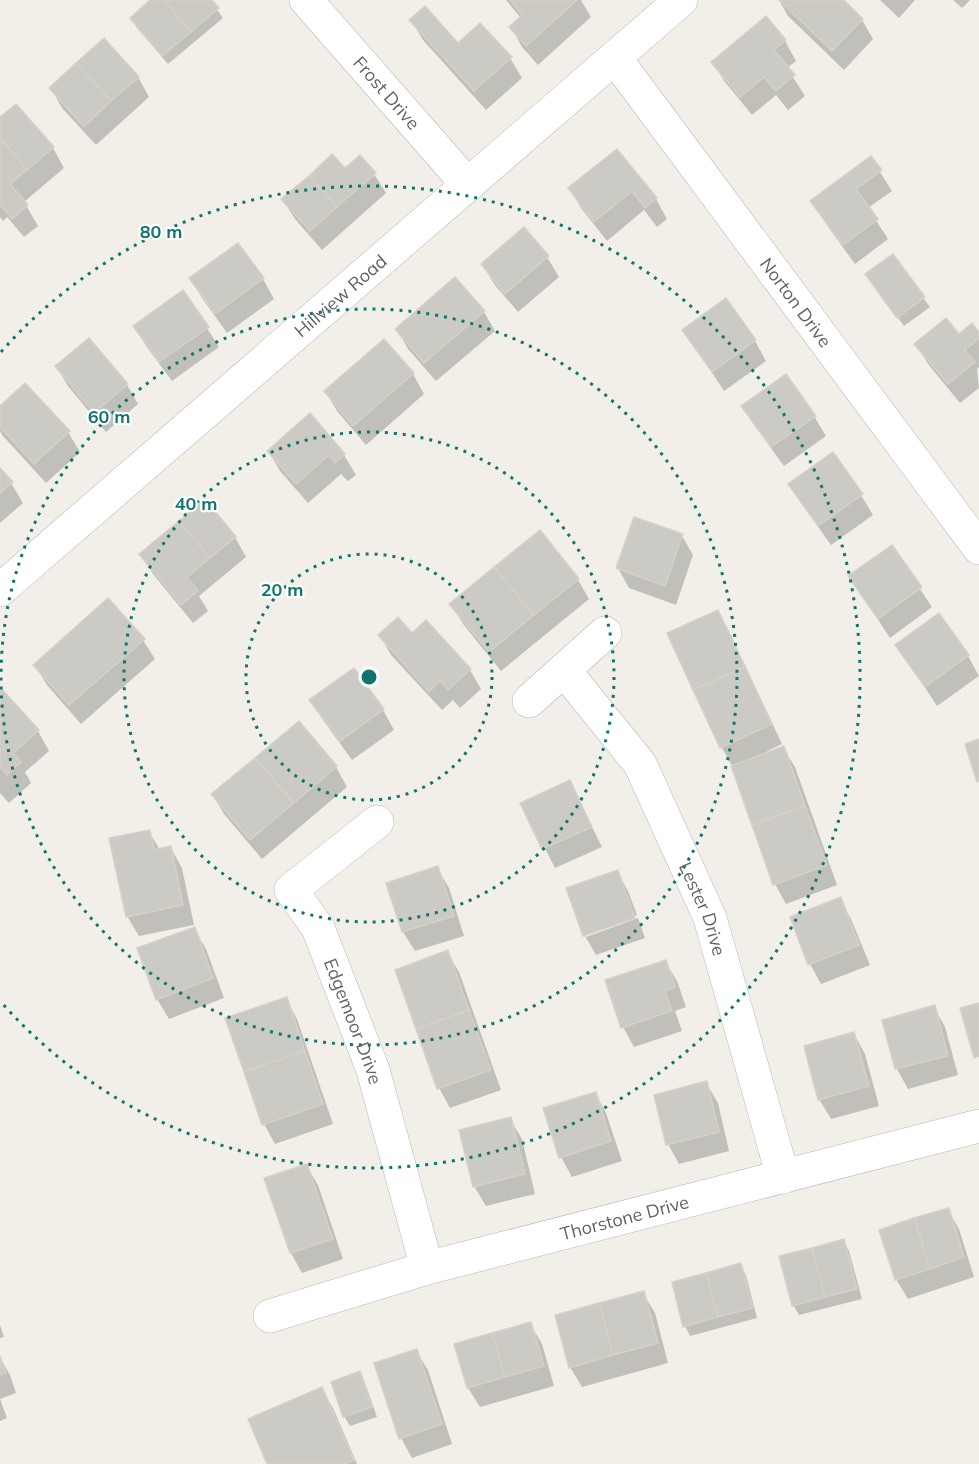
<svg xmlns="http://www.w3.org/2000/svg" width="979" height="1464" font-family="Mulish,sans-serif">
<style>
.shadow{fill:#0003}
.building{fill:#cccac5;stroke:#d6d1c6;stroke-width:1.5}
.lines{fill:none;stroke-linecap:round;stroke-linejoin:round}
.minor-casing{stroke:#b5b8bc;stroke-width:34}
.minor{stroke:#fff;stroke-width:33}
.ring{fill:none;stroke:#0f766e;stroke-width:3;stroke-dasharray:3 6}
.labels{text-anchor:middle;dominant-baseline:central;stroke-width:4.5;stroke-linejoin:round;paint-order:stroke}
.street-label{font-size:18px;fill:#5f6368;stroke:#fff}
.centre{fill:#0f766e;stroke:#fff;stroke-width:3}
.ring-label{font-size:18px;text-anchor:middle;font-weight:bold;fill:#0f766e;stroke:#fff;stroke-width:4.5;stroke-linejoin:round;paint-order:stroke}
</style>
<rect width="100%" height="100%" fill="#f1efe8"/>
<g class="shadow">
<polygon points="153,0 210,0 223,18 168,64 137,28 132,18"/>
<polygon points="506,0 581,0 591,17 538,65 522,47 511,27 521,18"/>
<polygon points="779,0 842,0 862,20 873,39 844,70 788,16"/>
<polygon points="880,0 915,0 899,18"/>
<polygon points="953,0 970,0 962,8"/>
<polygon points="411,20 458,45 510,58 522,78 486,110 423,40"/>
<polygon points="785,41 796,61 787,68 805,96 788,110 776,95 752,115 725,82 713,63"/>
<polygon points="138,77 149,97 96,145 62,108 51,88"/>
<polygon points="0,119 53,148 64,168 24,202 38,226 24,237 7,217 3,221 0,217"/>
<polygon points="617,151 656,199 667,219 657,227 644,210 607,241 581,208 570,189"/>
<polygon points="871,158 892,191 868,208 888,239 855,264 824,221 812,201"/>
<polygon points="345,170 374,174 386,193 322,250 295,219 283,200"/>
<polygon points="238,245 263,279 274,299 227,333 202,298 191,278"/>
<polygon points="892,256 930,307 904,326 867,275"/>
<polygon points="547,257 559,277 518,312 494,284 483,265"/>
<polygon points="484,312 495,331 436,381 408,349 397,329"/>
<polygon points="135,326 207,328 219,347 172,381 146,346"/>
<polygon points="684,330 755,341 766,361 724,391"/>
<polygon points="979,334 979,367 977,369 979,388 960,403 928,364 916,344"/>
<polygon points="384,341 413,374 424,394 366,445 337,411 326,392"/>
<polygon points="57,367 127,385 138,404 106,432 68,386"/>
<polygon points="743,406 814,416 826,436 784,466 755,426"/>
<polygon points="0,408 68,432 80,452 46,483 3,436 0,431"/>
<polygon points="310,416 344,455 356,475 348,481 341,474 308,503 280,471 269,452"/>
<polygon points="0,470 11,483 23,503 0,523"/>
<polygon points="790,485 861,495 873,515 831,545 802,504"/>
<polygon points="682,536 693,555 676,605 629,588 618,568"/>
<polygon points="235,537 246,557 199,596 208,611 193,623 153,574 141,554"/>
<polygon points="892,547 932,607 890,638 850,577"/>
<polygon points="578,580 589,599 501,671 463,624 451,604"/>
<polygon points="718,611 729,631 782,744 767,751 768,753 783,748 795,767 837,885 786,904 775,884 732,766 722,748 669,634"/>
<polygon points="939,615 968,656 979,676 937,706 897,645"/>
<polygon points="380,635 470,670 481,689 460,708 453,700 442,710 391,655"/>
<polygon points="143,640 155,659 81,724 47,685 35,665"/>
<polygon points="354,670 383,710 394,730 352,760 323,720 311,700"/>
<polygon points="0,689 38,731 49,751 25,772 31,783 9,803 0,793"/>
<polygon points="336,767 347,787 262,859 224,814 213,795"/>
<polygon points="570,782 602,847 555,868 522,803"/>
<polygon points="149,832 160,850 171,848 182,868 194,925 139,936 127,916"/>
<polygon points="437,868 449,888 464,936 415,951 403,932 388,884"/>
<polygon points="617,871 628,891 637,915 586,934 586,937 638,918 645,938 596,955 585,936 568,889"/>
<polygon points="840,899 851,919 870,965 821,984 810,964 792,918"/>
<polygon points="194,929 206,949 224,998 169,1019 157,999"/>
<polygon points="447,952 459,972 501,1090 450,1108 439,1088 396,970"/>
<polygon points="665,962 677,981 686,1007 675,1011 682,1031 634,1047 623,1027"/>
<polygon points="286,999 297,1019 333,1124 275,1144 264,1124"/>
<polygon points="934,1007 945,1027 958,1075 908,1089 897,1069 883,1021"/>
<polygon points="854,1034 865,1054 879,1106 831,1119 819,1099"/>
<polygon points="706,1083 718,1103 729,1151 679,1164 668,1144"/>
<polygon points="595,1093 606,1113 622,1161 572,1177 561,1157"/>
<polygon points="510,1119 522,1139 535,1194 486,1206 474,1186"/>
<polygon points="306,1165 318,1185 343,1259 302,1273 291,1253 266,1179"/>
<polygon points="948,1210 959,1229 974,1277 908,1299 896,1279"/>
<polygon points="844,1241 849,1251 862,1299 799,1315 793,1305"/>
<polygon points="740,1265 746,1275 757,1318 690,1336 685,1326"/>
<polygon points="643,1293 655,1313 668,1363 582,1387 570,1367"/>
<polygon points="530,1324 542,1344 554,1386 480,1407 468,1388"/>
<polygon points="0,1325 4,1337 0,1338"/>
<polygon points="416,1351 428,1370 452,1444 412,1458 401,1438"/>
<polygon points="0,1358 10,1375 16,1393 0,1399"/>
<polygon points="359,1373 365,1383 377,1417 350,1426 344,1416"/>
<polygon points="321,1389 333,1408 357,1464 269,1464"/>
<polygon points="0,1399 7,1418 0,1421"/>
</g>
<g class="building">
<polygon points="150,0 164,0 191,32 162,56 130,18"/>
<polygon points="164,0 212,0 219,8 191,32"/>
<polygon points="510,0 577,0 526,46 509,27 522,15"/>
<polygon points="779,0 844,0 863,19 832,51"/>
<polygon points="425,6 458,43 480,23 512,57 474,91 409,20"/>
<polygon points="766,16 786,40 774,50 795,75 776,91 764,77 740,97 711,62"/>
<polygon points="104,38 139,77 111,101 76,63"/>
<polygon points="76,63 111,101 84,127 49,88"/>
<polygon points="16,104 54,147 27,170 0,138 0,117"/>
<polygon points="0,138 27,170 10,184 28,205 12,219 0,205"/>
<polygon points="617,149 657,198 645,208 632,191 594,222 568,188"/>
<polygon points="332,154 345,168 360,155 376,173 337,207 309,176"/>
<polygon points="871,156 882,170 856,189 878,219 843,245 810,201"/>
<polygon points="309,176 337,207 310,231 281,199"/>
<polygon points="524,227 549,256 505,294 481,264"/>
<polygon points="238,243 264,278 215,314 189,278"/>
<polygon points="893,254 925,297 897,318 865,274"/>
<polygon points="455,277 485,311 424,363 395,329"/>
<polygon points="183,290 209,327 159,362 133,326"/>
<polygon points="726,298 756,340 712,372 682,330"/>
<polygon points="946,318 959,334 972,323 979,332 979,338 965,350 975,362 948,384 914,344"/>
<polygon points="89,338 128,384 94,413 55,366"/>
<polygon points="384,339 414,373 353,426 324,391"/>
<polygon points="786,374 816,416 771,447 741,406"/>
<polygon points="25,383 70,431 34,464 0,427 0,406"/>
<polygon points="310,413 345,454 335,463 329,455 296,484 267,451"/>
<polygon points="833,452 863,494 818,526 788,484"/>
<polygon points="0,468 13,482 0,493"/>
<polygon points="205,499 236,537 210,558 179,521"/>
<polygon points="634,517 683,534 665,586 616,568"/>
<polygon points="179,521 210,558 187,577 198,591 181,605 139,554"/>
<polygon points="540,530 579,579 534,615 494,567"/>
<polygon points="892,545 922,587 878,619 848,576"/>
<polygon points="494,567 534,615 489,652 449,604"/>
<polygon points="108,598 145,639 69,705 33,665"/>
<polygon points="718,610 745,667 693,690 667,633"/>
<polygon points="939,613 969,655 925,687 895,645"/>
<polygon points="398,617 412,633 426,620 471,669 448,690 440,681 429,692 378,635"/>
<polygon points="745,667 772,724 720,748 693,690"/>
<polygon points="354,668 384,709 340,741 309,700"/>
<polygon points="0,687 39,730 13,753 21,762 7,775 0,767"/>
<polygon points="299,721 337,766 294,803 255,758"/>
<polygon points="979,739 979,781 977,782 965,744"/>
<polygon points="784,746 805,806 752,825 731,766"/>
<polygon points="255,758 294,803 250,840 211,794"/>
<polygon points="570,780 592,827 542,849 520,803"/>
<polygon points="805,806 827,865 773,885 752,825"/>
<polygon points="150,830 154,850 171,846 183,905 126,917 109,838"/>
<polygon points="438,866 454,916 402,932 386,883"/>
<polygon points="618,870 635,918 583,936 566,888"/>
<polygon points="841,897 859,945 808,965 790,917"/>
<polygon points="195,927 213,978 156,1000 137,948"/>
<polygon points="448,950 469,1010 416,1029 395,970"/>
<polygon points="666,960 675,987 665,991 672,1011 621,1028 605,980"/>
<polygon points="287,997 305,1051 244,1072 225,1018"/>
<polygon points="979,1003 979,1056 974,1058 960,1008"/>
<polygon points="935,1005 948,1056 895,1069 882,1020"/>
<polygon points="469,1010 491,1070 437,1089 416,1029"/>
<polygon points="854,1032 869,1086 818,1100 804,1046"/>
<polygon points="305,1051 323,1104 262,1125 244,1072"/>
<polygon points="707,1081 719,1132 666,1145 654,1095"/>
<polygon points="596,1092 611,1141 559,1158 543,1108"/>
<polygon points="511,1117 525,1174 473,1187 459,1130"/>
<polygon points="307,1164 333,1239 290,1253 264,1178"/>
<polygon points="949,1208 964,1257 930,1269 914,1218"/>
<polygon points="914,1218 930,1269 895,1280 879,1230"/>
<polygon points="844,1239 857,1289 825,1297 812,1248"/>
<polygon points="812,1248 825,1297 792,1306 779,1256"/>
<polygon points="741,1263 753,1308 718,1317 706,1273"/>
<polygon points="706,1273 718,1317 683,1327 672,1282"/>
<polygon points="644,1291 658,1343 613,1355 599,1303"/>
<polygon points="599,1303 613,1355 569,1368 555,1315"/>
<polygon points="531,1322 544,1366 505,1377 492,1333"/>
<polygon points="492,1333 505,1377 467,1388 454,1344"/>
<polygon points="417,1349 442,1424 399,1439 374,1363"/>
<polygon points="0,1356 6,1373 0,1375"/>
<polygon points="360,1371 372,1407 343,1417 331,1382"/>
<polygon points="322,1387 354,1460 344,1464 267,1464 248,1419"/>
</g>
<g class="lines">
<defs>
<g id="minor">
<path id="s1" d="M306 0 468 185"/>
<path id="s2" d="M615 58 979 548"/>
<path id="s3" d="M0 590 681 0"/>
<path id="s4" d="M564 670 640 764 710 918 783 1177"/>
<polyline points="529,701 605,633"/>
<path id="s5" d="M377 822 291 890 318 928 373 1070 427 1268"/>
<path id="s6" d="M270 1316 427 1268 979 1126"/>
</g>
</defs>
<use href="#minor" class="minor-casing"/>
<use href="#minor" class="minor"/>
</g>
<g class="ring">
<circle cx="369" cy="677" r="123"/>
<circle cx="369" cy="677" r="245"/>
<circle cx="369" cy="677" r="368"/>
<path d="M1 352A491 491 0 1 1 1 1002"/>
</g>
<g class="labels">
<g class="street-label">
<text stroke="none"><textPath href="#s1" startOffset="123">Frost Drive</textPath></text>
<text stroke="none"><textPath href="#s3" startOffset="450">Hillview Road</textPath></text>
<text stroke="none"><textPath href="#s2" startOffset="304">Norton Drive</textPath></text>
<text stroke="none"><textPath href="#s4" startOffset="279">Lester Drive</textPath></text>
<text stroke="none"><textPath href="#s5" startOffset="256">Edgemoor Drive</textPath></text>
<text stroke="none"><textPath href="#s6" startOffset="368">Thorstone Drive</textPath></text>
</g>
</g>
<circle cx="369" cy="677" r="9" class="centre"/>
<g class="ring-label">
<text x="161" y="238">80 m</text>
<text x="109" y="423">60 m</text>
<text x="196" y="510">40 m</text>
<text x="282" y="596">20 m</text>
</g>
</svg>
